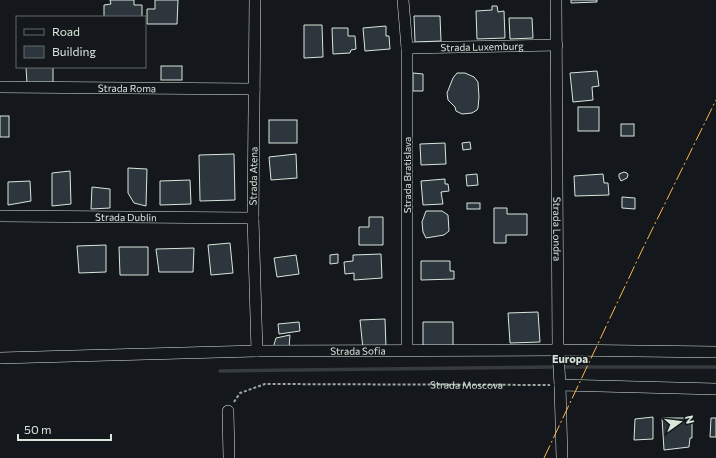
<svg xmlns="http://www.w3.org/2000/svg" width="716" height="458" font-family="Commissioner,sans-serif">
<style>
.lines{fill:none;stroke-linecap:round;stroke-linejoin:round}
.stream{stroke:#363b3e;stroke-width:3.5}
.building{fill:#2c363c;stroke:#d8e6dc}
.minor-casing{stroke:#d8e6dc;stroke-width:12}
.path{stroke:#9da8a2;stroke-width:2;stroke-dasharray:3 2;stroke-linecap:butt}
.minor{stroke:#14181c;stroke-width:11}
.power{stroke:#ffb74d;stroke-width:1;stroke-dasharray:14 3 2 3;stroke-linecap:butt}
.labels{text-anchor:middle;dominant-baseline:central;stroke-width:3;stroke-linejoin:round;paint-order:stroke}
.street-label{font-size:10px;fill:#d8e6dc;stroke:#14181c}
.neighbourhood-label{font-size:11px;font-weight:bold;fill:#d8e6dc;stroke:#14181c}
</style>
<rect width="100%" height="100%" fill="#14181c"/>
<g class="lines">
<polyline class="stream" points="220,371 554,367 716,367"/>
</g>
<g class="building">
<polygon points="110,0 134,0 134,5 142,5 142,17 104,17 104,5 111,4"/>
<polygon points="155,0 178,0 177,24 147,24 147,9 155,9"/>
<polygon points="571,0 597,0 597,2 571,3"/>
<polygon points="492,6 497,6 498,12 504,11 505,38 477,39 476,11 492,10"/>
<polygon points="414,16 440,16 441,41 415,42"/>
<polygon points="509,18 532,18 533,38 510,39"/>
<polygon points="304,25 322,25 323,57 304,58"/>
<polygon points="386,26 386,36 389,36 390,49 365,51 363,28"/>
<polygon points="332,28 348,28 348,36 355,36 356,49 351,50 350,53 333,54"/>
<rect x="161" y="66" width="21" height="14"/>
<polygon points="26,67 53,67 53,83 27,84"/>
<polygon points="597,71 599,86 592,87 593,100 573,102 570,73"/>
<polygon points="413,73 423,74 423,91 413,91"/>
<polygon points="457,73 465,73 474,77 478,82 479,97 478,108 477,110 472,113 462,114 456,111 455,107 448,100 447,93 453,78"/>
<rect x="578" y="107" width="21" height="24"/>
<rect x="0" y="116" width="9" height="21"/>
<rect x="269" y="120" width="28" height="23"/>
<rect x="621" y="124" width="13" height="12"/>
<polygon points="470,142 471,149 463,150 462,143"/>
<polygon points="445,143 446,164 421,165 420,144"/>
<polygon points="234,154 235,200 200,201 199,155"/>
<polygon points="296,154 297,178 271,180 269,157"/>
<polygon points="128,168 147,169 146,206 134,203 128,193"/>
<polygon points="70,171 71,204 52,206 52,173"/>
<polygon points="624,172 627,173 628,175 627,178 621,181 619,177 619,174"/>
<polygon points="477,174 478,185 467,186 466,175"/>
<polygon points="603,174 604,183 608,183 609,195 575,196 574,176"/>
<polygon points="445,179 445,184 448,184 449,191 441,192 443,204 423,205 421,181"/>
<polygon points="190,180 191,204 160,205 160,181"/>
<polygon points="30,181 31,201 8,205 8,182"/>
<polygon points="92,187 110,189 110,208 91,209"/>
<polygon points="622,197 635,198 635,209 622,208"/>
<rect x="467" y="203" width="13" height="6"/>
<polygon points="494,208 507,208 507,214 527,214 527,235 506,235 506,243 494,243"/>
<polygon points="426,211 442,211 448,215 449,231 444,235 426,238 423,232 422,222"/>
<polygon points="369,217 383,217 383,245 359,245 359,227 369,227"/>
<polygon points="230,243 233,273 211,275 208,245"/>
<polygon points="106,245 106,272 79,273 77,246"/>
<polygon points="119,247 148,247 148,275 120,275"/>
<polygon points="194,248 193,272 159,272 156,249"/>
<polygon points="338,254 338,263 330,264 330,255"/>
<polygon points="381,254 382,278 354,280 354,273 345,274 344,262 353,261 353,255"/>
<polygon points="296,255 299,274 277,277 274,258"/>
<polygon points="421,261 450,261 450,271 454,271 454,279 421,280"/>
<polygon points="538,312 540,342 510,343 508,313"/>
<polygon points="385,319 386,348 363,349 360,320"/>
<polygon points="299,322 300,331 279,334 278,324"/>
<polygon points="423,322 453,322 453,347 423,348"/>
<polygon points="290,335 289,348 273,348 276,338"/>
<polygon points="653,417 653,439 634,440 635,419"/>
<polygon points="662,418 692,418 692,438 690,438 689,447 664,450"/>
<polygon points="711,418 716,418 716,437 710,437"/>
</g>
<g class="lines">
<defs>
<g id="minor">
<polyline points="255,0 253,218 257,351"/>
<polyline points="403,0 407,48 407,350"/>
<path id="s2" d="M556 0 558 350 560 385 562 458"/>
<path id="s3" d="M407 48 557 45"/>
<path id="s4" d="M0 87 254 89"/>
<path id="s5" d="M0 216 253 218"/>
<path id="s6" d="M0 358 257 351 558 350 716 352"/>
<polyline points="560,385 716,389"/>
<polyline points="228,411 229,458"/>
</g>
</defs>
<use href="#minor" class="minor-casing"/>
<path class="path" id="s1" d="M234 402 240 393 265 384 550 385"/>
<use href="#minor" class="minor"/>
<polyline class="power" points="544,458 644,246 716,100"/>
</g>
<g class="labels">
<g class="street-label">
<text stroke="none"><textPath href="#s3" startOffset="75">Strada Luxemburg</textPath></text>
<text stroke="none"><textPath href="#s4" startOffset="127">Strada Roma</textPath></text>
<text transform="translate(407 175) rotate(-90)">Strada Bratislava</text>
<text transform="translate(253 176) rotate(-89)">Strada Atena</text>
<text stroke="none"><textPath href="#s5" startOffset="126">Strada Dublin</textPath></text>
<text stroke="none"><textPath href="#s2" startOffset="229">Strada Londra</textPath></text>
<text stroke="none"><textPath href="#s6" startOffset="358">Strada Sofia</textPath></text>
<text stroke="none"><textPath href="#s1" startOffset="239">Strada Moscova</textPath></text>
</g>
<g class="neighbourhood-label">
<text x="570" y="358">Europa</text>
</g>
</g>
<rect x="16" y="16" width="130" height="52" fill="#14181c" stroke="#626a69"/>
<rect x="24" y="29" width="20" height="6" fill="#14181c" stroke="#626a69"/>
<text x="52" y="36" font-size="12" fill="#d8e6dc">Road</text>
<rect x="24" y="46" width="20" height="12" fill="#2c363c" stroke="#626a69"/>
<text x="52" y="56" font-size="12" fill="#d8e6dc">Building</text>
<g transform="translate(680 422) rotate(76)" stroke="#14181c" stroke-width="3" paint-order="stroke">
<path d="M0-3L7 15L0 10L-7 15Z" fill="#d8e6dc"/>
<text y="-6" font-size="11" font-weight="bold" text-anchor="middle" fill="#d8e6dc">N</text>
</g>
<path d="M18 434v6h93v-6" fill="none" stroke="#d8e6dc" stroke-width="2"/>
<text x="24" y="434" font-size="12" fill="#d8e6dc" stroke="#14181c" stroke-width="3" paint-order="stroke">50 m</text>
</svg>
